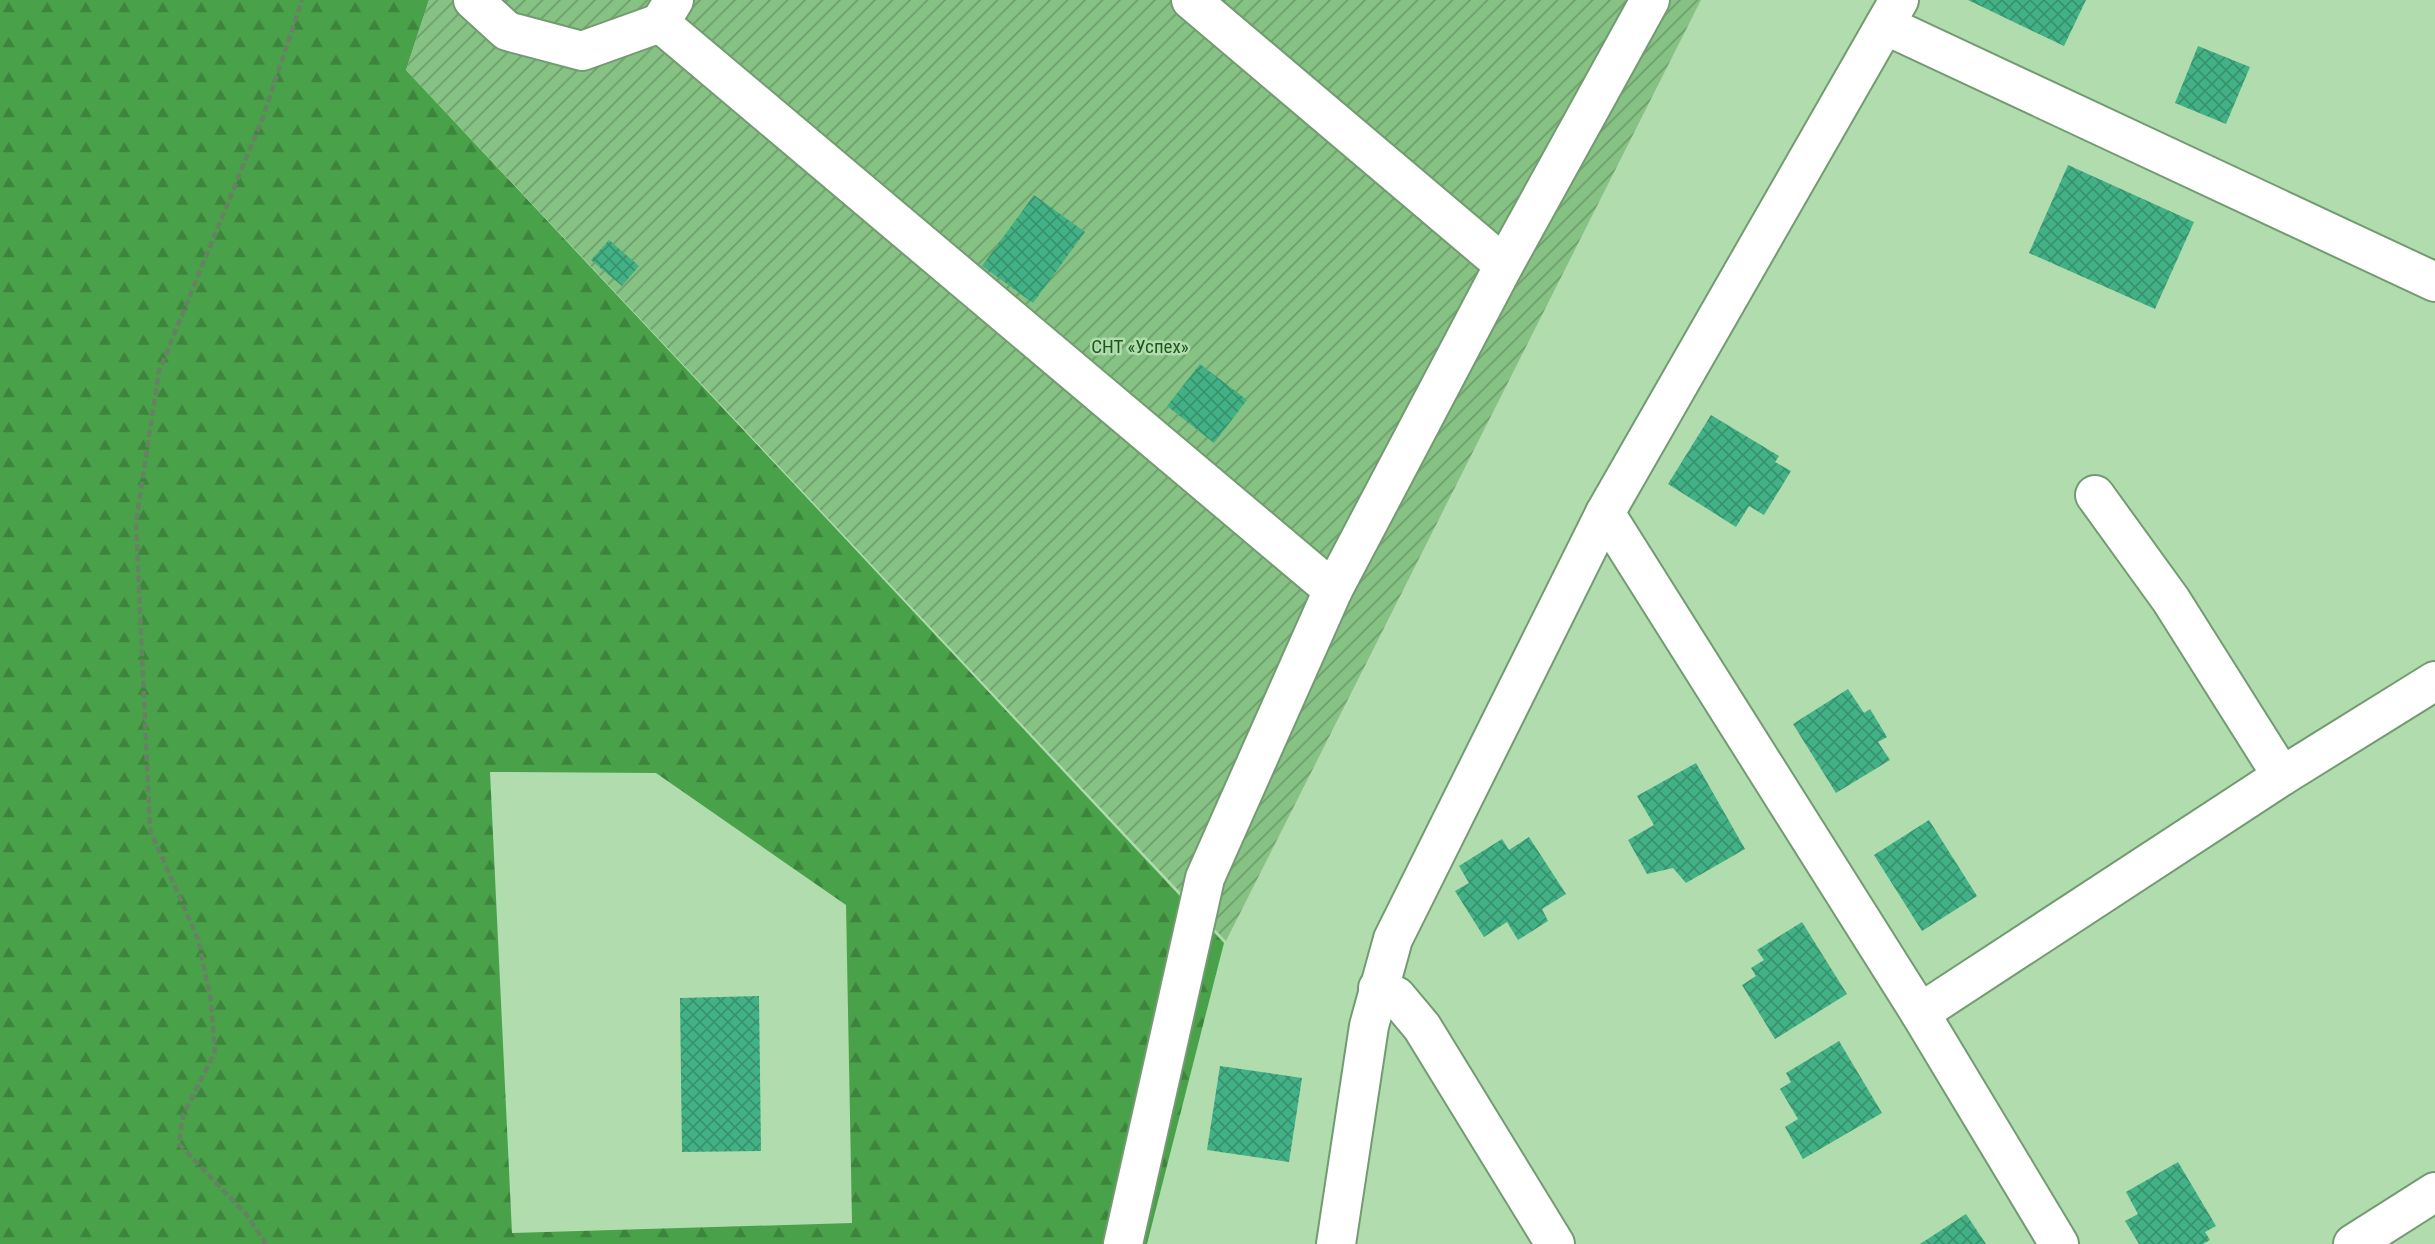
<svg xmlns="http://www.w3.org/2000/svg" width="2435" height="1244" font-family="'Roboto Condensed',sans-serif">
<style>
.forest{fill:url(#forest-firs);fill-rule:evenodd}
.garden{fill:url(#garden-furrows)}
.building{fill:url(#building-cross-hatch)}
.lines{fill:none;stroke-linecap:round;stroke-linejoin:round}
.minor-casing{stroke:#739b71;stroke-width:42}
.path{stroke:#658263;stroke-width:4.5;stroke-dasharray:7 3.5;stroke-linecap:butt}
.minor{stroke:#fff;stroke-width:38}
.labels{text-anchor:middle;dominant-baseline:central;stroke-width:5;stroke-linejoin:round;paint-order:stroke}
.park-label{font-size:19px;fill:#1c581d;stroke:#b1dcae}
</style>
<defs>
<pattern id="forest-firs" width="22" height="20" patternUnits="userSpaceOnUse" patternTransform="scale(1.75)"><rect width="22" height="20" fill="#49a249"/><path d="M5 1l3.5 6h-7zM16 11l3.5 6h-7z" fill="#3d853d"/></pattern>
<pattern id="garden-furrows" width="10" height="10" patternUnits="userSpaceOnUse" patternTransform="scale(1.75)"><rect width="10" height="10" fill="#86c284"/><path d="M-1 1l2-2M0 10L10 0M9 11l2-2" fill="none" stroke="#6d9e6c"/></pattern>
<pattern id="building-cross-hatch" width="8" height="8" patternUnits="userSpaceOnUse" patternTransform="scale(1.75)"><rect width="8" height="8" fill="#42b286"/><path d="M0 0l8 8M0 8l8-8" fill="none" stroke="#37926d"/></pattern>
</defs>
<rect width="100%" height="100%" fill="#b1dcae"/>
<path class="forest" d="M0 0H429L406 70 1224 943 1147 1244H0ZM490 772 656 773 846 905 852 1223 512 1233Z"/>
<polygon class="garden" points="429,0 1701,0 1226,941 406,70"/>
<g class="building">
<polygon points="1968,0 2086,0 2064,46"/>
<polygon points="2198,46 2250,67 2226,124 2175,103"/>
<polygon points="2068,165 2194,222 2155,309 2029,253"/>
<polygon points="1034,195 1085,232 1033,303 982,266"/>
<polygon points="609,240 639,266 622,286 591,260"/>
<polygon points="1200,364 1247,400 1214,443 1167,406"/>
<polygon points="1711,415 1779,456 1775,462 1791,471 1764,515 1749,506 1736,527 1668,484"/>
<polygon points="1848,689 1864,713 1870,709 1887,737 1878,742 1890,760 1836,793 1793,724"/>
<polygon points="1696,763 1745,849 1686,883 1673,868 1647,874 1628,840 1654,825 1637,796"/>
<polygon points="1929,820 1977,896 1922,931 1874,855"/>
<polygon points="1529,837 1566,894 1542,909 1548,921 1518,940 1507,922 1484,937 1455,891 1469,883 1459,866 1502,839 1509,850"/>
<polygon points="1802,922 1847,994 1775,1039 1742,985 1756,976 1751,968 1764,960 1757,950"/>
<polygon points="759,996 761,1151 682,1152 680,998"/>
<polygon points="1839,1041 1882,1113 1803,1159 1785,1127 1798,1119 1780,1089 1791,1082 1786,1073"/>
<polygon points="1220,1066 1302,1078 1289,1162 1207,1150"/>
<polygon points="2178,1162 2216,1226 2205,1232 2210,1240 2203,1244 2139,1244 2125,1221 2138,1214 2126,1192"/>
<polygon points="1966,1214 1986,1244 1920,1244"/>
</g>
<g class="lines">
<defs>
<g id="minor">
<polyline points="473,0 507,31 582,51 660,23"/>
<polyline points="674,0 660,23 1333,590"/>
<polyline points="1191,0 1504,265"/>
<polyline points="1885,25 2435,282"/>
<polyline points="2095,495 2171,600 2282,776"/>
<polyline points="1605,513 1920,1013 2059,1244"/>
<polyline points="1378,988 1396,996 1422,1027 1555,1244"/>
<polyline points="1920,1013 2282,776 2435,681"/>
<polyline points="1123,1244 1205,878 1333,590 1504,265 1650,0"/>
<polyline points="1336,1244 1369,1026 1393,939 1605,513 1899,0"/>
<polyline points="2353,1244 2435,1192"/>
</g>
</defs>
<use href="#minor" class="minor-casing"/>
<polyline class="path" points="266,1244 246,1214 179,1144 183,1115 215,1052 211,1001 198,939 150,830 136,522 159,371 263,117 302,0"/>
<use href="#minor" class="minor"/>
</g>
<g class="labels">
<g class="park-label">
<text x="1140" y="346">СНТ «Успех»</text>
</g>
</g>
</svg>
